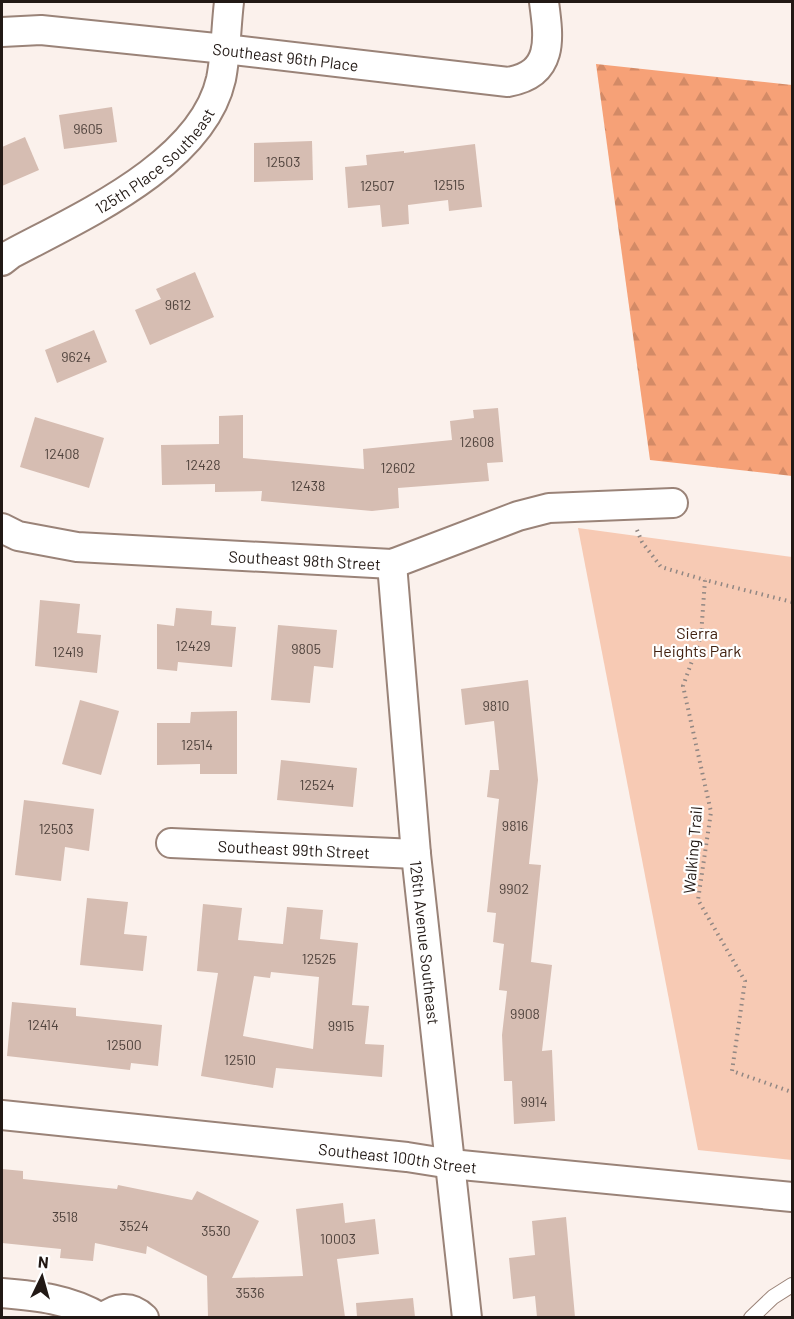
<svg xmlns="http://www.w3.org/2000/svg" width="794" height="1319" font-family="Barlow,sans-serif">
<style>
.forest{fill:url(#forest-firs)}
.park{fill:#f7cab4}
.building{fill:#d6bdb2;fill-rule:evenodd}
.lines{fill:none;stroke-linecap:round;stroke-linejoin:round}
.lane-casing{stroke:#9a8378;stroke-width:16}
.street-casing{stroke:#9a8378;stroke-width:32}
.path{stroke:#918783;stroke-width:4;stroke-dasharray:1.5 4.5;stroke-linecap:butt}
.lane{stroke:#fff;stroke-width:14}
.street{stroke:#fff;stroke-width:28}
.labels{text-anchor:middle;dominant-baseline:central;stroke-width:4.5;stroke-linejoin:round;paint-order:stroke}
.number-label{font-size:14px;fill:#4f423c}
.street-label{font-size:16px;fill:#221915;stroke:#fff}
.park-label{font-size:16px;fill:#422110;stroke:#fff}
</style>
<defs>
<pattern id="forest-firs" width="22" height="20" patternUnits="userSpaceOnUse" patternTransform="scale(1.5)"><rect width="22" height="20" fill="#f6a177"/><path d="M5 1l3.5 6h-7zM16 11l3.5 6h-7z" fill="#d38a66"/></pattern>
</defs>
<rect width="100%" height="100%" fill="#fbf1ec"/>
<polygon class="forest" points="596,64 792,85 792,476 650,460"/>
<polygon class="park" points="578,528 792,557 792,1160 698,1150"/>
<g class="building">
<polygon points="112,107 117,142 64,149 59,115"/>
<polygon points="25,137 39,170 2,186 2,147"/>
<polygon points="312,141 313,180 254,182 254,143"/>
<polygon points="475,144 482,207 449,211 448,200 408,205 409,224 382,227 380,205 348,208 345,167 367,165 366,155 404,151 404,153"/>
<polygon points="195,272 214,317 150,345 135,310 161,299 156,289"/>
<polygon points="94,330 107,362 57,383 45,350"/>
<polygon points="498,408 503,462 487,463 489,481 398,488 399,508 372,511 261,501 262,491 215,492 215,484 162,485 161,445 219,444 219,416 243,415 243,458 364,469 363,449 452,440 450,421 474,418 473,410"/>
<polygon points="35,417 104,438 89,488 20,467"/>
<polygon points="40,600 80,604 77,633 101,635 97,673 35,666"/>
<polygon points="176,608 212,611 211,625 236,627 232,667 178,662 177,671 157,669 157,624 174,626"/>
<polygon points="278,625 337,630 333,668 314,666 310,703 271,700"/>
<polygon points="528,680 538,780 529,864 541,865 531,962 552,965 542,1051 552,1050 555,1121 514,1124 512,1081 504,1081 502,1035 507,991 499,990 504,944 493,942 496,913 487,912 499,799 487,797 490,770 499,770 494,721 465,725 461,689"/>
<polygon points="80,700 119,711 101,775 62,764"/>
<polygon points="237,711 237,774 200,774 200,764 157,765 157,723 190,723 191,712"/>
<polygon points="281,760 357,768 353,807 277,800"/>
<polygon points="24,800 94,809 89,851 65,847 61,881 15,875"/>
<polygon points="87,898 128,902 124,934 147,936 143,971 80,965"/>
<path d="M203 904 242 908 238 940 283 944 287 907 323 910 320 939 358 943 352 1005 369 1006 365 1044 384 1045 382 1077 276 1068 273 1088 201 1076 218 973 197 971ZM271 972 319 977 313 1049 243 1036 254 976 270 978Z"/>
<polygon points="12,1002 76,1008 76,1016 162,1025 158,1066 131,1063 130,1070 7,1056"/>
<polygon points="2,1169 23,1171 23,1179 117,1189 118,1185 192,1200 197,1191 259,1221 232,1278 303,1276 296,1209 343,1203 345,1223 375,1219 379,1254 337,1259 345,1317 208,1317 207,1276 147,1246 146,1254 95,1243 93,1261 60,1258 61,1249 2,1243"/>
<polygon points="566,1217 575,1317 537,1317 535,1296 513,1299 509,1258 535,1255 532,1221"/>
<polygon points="413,1298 415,1317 357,1317 356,1303"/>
</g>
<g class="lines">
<defs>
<polyline id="lane" points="751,1318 773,1297 792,1285"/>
<g id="street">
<path id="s1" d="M2 32 41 30 225 49 508 82C554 74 549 39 544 2"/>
<path id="s2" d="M2 261 11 254C80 217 202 164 221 79 226 54 226 27 229 2"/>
<path id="s3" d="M2 528 18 536 77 547 392 564 518 516 549 508 673 503"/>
<path id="s4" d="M392 564 416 854 467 1318"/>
<path id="s5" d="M171 843 416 854"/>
<path id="s6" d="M2 1115 407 1157 451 1164 792 1197"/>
<path d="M2 1293C37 1296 70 1299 101 1318"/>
<path d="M103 1318C116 1307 131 1305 144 1318"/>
</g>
</defs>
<use href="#lane" class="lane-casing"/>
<use href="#street" class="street-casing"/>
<g class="path">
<polyline points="637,530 642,542 661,567 705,580"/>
<polyline points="792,602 705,580 701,636 683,686 711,812 698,900 745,981 732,1071 792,1092"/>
</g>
<use href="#lane" class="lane"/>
<use href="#street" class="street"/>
</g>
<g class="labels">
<g class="number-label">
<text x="88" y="128">9605</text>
<text x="283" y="161">12503</text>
<text x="449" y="184">12515</text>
<text x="377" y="185">12507</text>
<text x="178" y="304">9612</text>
<text x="76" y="356">9624</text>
<text x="477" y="441">12608</text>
<text x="62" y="453">12408</text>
<text x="203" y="464">12428</text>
<text x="398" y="467">12602</text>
<text x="308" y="485">12438</text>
<text x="193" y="645">12429</text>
<text x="306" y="648">9805</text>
<text x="68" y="651">12419</text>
<text x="496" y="705">9810</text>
<text x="197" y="744">12514</text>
<text x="317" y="784">12524</text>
<text x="515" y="825">9816</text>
<text x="56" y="828">12503</text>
<text x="514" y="888">9902</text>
<text x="319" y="958">12525</text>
<text x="525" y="1013">9908</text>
<text x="43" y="1024">12414</text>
<text x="341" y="1025">9915</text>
<text x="124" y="1044">12500</text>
<text x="240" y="1059">12510</text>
<text x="534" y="1101">9914</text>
<text x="65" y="1216">3518</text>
<text x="134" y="1225">3524</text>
<text x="216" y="1230">3530</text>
<text x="338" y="1238">10003</text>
<text x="250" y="1292">3536</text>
</g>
<g class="street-label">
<text stroke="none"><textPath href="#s1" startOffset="285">Southeast 96th Place</textPath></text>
<text stroke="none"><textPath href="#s2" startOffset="184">125th Place Southeast</textPath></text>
<text stroke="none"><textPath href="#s3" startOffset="306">Southeast 98th Street</textPath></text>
<text stroke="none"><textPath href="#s5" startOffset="123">Southeast 99th Street</textPath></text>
<text transform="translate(692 850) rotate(-85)">Walking Trail</text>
<text stroke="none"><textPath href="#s4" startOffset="380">126th Avenue Southeast</textPath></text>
<text stroke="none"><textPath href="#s6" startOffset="398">Southeast 100th Street</textPath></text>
</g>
<g class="park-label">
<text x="697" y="632">Sierra<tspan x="697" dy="18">Heights Park</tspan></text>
</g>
</g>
<rect width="794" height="1319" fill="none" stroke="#221915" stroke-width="6"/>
<g transform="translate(42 1277) rotate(5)" stroke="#ffffff" stroke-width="4.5" paint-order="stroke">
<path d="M0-4.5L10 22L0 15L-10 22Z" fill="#221915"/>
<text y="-9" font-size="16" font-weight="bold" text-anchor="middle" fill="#221915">N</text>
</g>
</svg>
